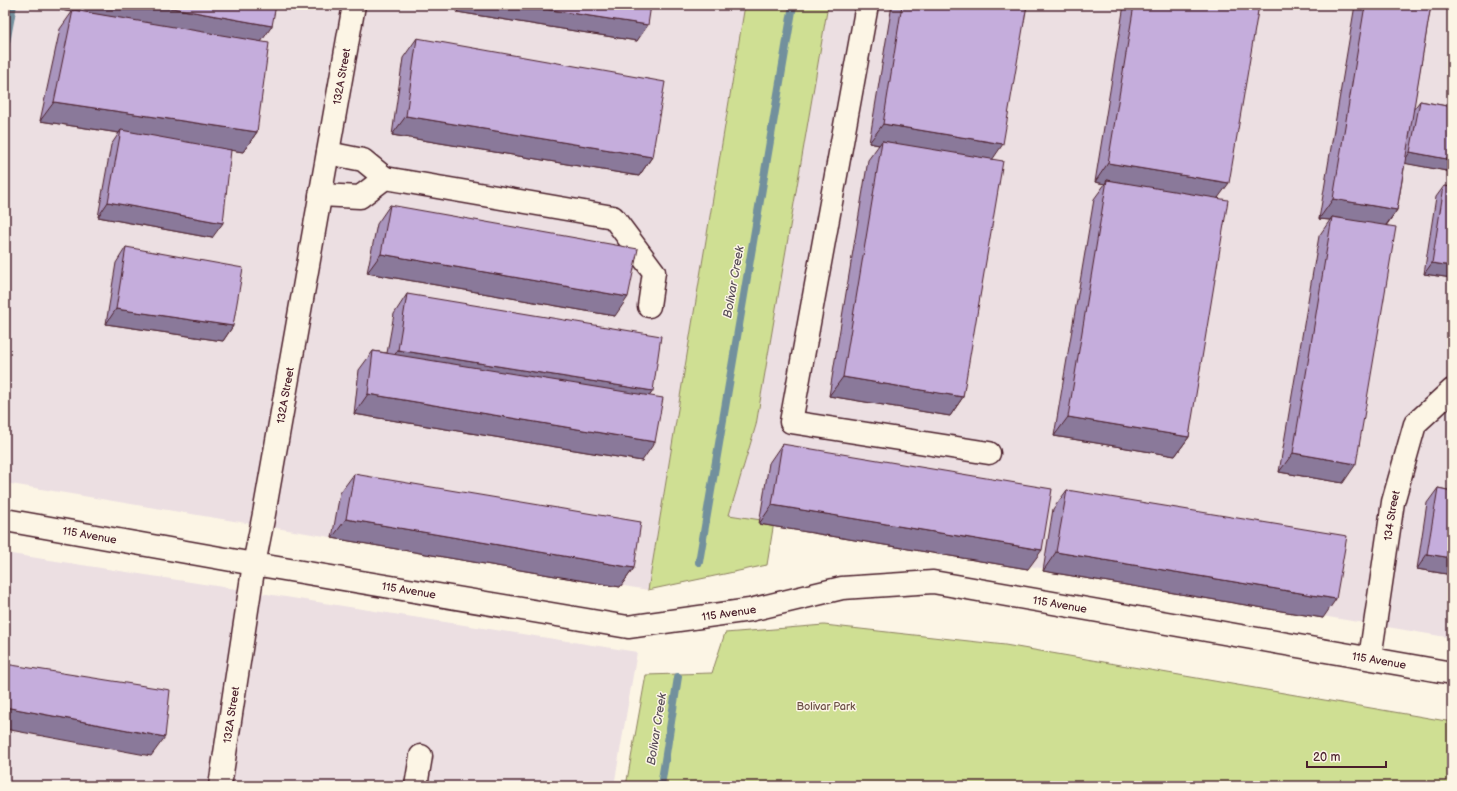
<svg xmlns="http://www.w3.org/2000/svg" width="1457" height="791" font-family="'Balsamiq Sans',sans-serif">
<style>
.built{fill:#ecdfe2}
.green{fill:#cfdf93;stroke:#8c7f5f}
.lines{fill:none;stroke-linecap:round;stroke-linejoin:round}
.stream{stroke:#72909d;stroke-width:8}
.minor-casing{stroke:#4a1f2b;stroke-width:25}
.minor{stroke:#fcf5e5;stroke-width:22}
.wall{fill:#a995bd;stroke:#4a1f2b}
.shaded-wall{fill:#8a799a;stroke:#4a1f2b}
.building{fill:#c5addc;stroke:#4a1f2b}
.labels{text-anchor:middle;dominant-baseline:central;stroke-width:3;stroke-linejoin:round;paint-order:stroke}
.street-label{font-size:11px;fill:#4a1f2b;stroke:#fcf5e5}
.park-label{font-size:11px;fill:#6b4f45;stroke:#fcf5e5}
.water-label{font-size:12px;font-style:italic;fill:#5a4e5a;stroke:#fcf5e5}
</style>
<rect width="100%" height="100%" fill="#fcf5e5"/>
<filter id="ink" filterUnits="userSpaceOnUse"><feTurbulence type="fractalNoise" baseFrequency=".025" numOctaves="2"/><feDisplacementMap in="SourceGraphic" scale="8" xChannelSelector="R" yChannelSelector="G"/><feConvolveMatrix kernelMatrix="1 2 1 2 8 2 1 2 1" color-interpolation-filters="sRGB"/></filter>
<g filter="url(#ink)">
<g class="built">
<polygon points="10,5 745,5 648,590 5,483 5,37"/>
<polygon points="828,5 1452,5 1452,638 729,515 756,425"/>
<polygon points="5,553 637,652 614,786 5,786"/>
</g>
<g class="green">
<polygon points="745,5 828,5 756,425 729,515 774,522 767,565 648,590"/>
<polygon points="824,625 1005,645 1452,722 1452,786 626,786 646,675 712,673 725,633"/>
</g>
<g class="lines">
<g class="stream">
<polyline points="5,48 13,5"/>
<polyline points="699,562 793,5"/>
<polyline points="661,786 678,677"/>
</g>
<defs>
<g id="minor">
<polyline points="867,5 791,422 989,453"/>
<polyline points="385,178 613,217 654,272 649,306"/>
<polyline points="320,195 360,197 385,178 363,160 328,153"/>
<path id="s1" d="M5 520 254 564 628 627 750 610 842 588 933 582 1452 673"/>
<path id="s2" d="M1370 658 1393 502 1415 424 1452 390"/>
<path id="s3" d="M220 786 254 564 264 514 354 5"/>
<polyline points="416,786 421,756"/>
</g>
</defs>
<use href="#minor" class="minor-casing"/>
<use href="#minor" class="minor"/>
</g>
<g class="wall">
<polygon points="62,5 276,5 261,41 257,132 243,152 219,148 212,238 98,217 111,145 119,133 40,121 60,29 72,12 61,10"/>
<polygon points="459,5 651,5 637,41 457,12"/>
<polygon points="892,5 1027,5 992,159 963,397 950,416 829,396 868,160 879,145 869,143"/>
<polygon points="1124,5 1259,5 1218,199 1189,437 1175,456 1054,436 1094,199 1105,184 1095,182"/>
<polygon points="1355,5 1431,5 1413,110 1420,101 1452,107 1452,172 1405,163 1397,210 1386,226 1343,483 1279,472 1319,236 1330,220 1319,219"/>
<polygon points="417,38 652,157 639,176 392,135 403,58"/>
<polygon points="1444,186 1452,187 1452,278 1424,274 1436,197"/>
<polygon points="390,205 615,316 367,273 377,224"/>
<polygon points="126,247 233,326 223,341 106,324 116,263"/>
<polygon points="407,294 653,391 649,396 642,461 354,414 359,370 373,351 387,353 394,314"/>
<polygon points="782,444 1028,569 759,524 769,463"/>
<polygon points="354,474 634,568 620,587 332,538 340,493"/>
<polygon points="1438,488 1452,491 1452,575 1417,569 1427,503"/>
<polygon points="1067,490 1323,618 1043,571 1053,509"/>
</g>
<g class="shaded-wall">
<polygon points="65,5 155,5 272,26 259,45 73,10 72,12 61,10"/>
<polygon points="462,5 519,5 648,25 637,41 457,12"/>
<polygon points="54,102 257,132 243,152 121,133 121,130 119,133 40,121"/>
<polygon points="406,116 652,157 639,176 392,135"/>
<polygon points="883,124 1003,144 990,163 882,141 879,145 869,143"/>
<polygon points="1410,152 1452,160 1452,172 1403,163"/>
<polygon points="1108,163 1229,183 1215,202 1107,180 1105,184 1095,182"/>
<polygon points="1333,199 1397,210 1383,229 1332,217 1330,220 1319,219"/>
<polygon points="108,202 223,223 212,238 98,217"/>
<polygon points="381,254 628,297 615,316 367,273"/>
<polygon points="1432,263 1452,266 1452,278 1424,274"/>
<polygon points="116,309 233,326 223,341 106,324"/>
<polygon points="398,350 653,391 639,410 385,369"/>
<polygon points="843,377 963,397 950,416 829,396"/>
<polygon points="368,394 655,442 642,461 354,414"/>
<polygon points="1068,417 1189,437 1175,456 1054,436"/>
<polygon points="1293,453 1356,464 1343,483 1279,472"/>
<polygon points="772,505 1042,550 1028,569 759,524"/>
<polygon points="346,519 634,568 620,587 332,538"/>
<polygon points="1056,552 1336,599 1323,618 1043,571"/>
<polygon points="1427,554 1452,558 1452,575 1417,569"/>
<polygon points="5,707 165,737 151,756 5,729"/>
</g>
<g class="building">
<polygon points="155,5 276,5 272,26"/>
<polygon points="519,5 651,5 648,25"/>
<polygon points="902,5 1027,5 1003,144 883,124"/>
<polygon points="1134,5 1259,5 1229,183 1108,163"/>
<polygon points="1365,5 1431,5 1397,210 1333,199"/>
<polygon points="73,10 269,43 257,132 54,102"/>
<polygon points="417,38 665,82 652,157 406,116"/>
<polygon points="1420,101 1452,107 1452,160 1410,152"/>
<polygon points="121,130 231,150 223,223 108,202"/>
<polygon points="882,141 1003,161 963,397 843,377"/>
<polygon points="1107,180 1228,200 1189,437 1068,417"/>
<polygon points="1444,186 1452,187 1452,266 1432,263"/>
<polygon points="390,205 638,249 628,297 381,254"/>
<polygon points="1332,217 1396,227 1356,464 1293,453"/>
<polygon points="126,247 243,268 233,326 116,309"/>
<polygon points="407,294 661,336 653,391 398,350"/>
<polygon points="373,351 663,398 655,442 368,394"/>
<polygon points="782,444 1052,489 1042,550 772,505"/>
<polygon points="354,474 641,522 634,568 346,519"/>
<polygon points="1438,488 1452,491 1452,558 1427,554"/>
<polygon points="1067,490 1347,536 1336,599 1056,552"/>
<polygon points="5,664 170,690 165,737 5,707"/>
</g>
</g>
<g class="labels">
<g class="street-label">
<text stroke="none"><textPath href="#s3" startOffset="720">132A Street</textPath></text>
<text stroke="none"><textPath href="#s3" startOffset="396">132A Street</textPath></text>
<text stroke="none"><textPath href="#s2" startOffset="144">134 Street</textPath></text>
<text stroke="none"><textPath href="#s1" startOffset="86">115 Avenue</textPath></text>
<text stroke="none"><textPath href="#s1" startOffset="410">115 Avenue</textPath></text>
<text stroke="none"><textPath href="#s1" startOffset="1070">115 Avenue</textPath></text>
<text stroke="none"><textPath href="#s1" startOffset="734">115 Avenue</textPath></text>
<text stroke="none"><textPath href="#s1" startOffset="1394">115 Avenue</textPath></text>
<text stroke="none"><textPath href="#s3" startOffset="72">132A Street</textPath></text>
</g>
<g class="park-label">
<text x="826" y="706">Bolivar Park</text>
</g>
<g class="water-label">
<text transform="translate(734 282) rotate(-80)">Bolivar Creek</text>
<text transform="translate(657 729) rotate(-81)">Bolivar Creek</text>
</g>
</g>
<rect width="1457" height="791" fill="none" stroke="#fcf5e5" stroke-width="20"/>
<rect x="10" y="10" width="1437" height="771" fill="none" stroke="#4a1f2b" stroke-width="1.5" filter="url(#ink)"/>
<path d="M1307 761v6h79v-6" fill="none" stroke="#4a1f2b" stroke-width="2"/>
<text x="1313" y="761" font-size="12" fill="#4a1f2b" stroke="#fcf5e5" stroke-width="3" paint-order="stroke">20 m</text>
</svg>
